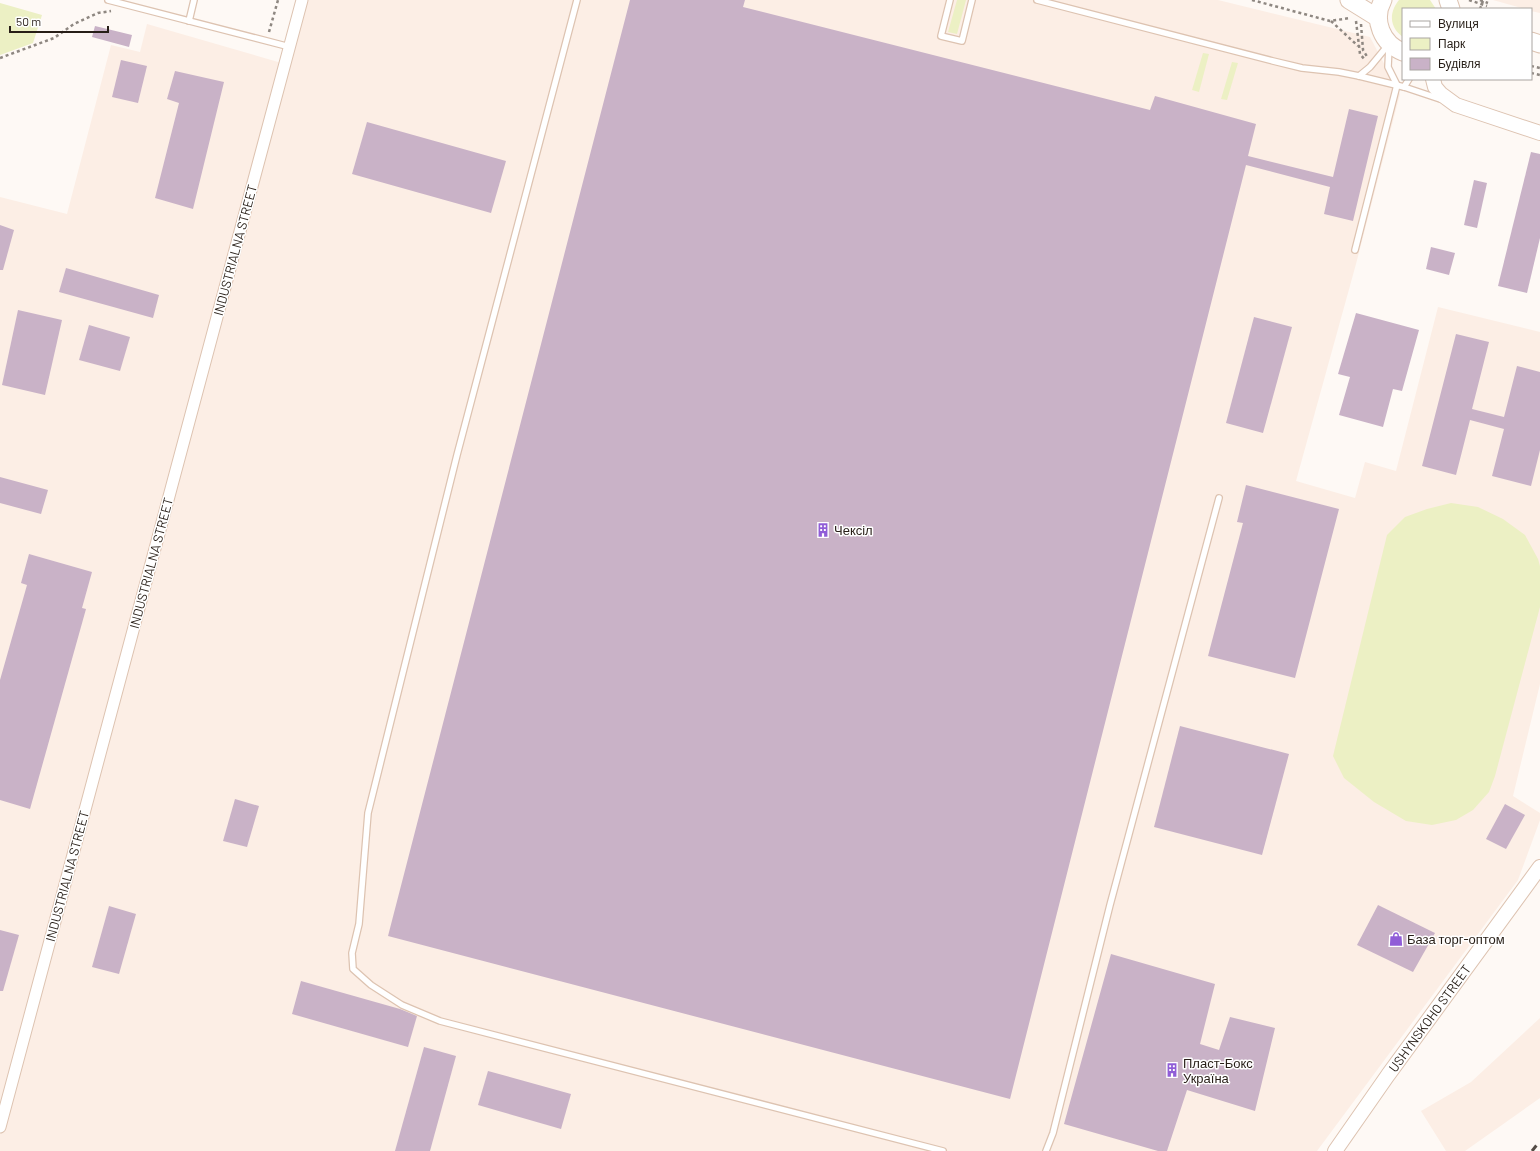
<svg xmlns="http://www.w3.org/2000/svg" width="1540" height="1151" font-family="Barlow,sans-serif">
<style>
.built{fill:#fceee5}
.green{fill:#ecf0c4}
.building{fill:#c9b2c7}
.lines{fill:none;stroke-linecap:round;stroke-linejoin:round}
.service-casing{stroke:#ddc3b1;stroke-width:8}
.minor-casing{stroke:#ddc3b1;stroke-width:13}
.tertiary-casing{stroke:#ddc3b1;stroke-width:16}
.primary-casing{stroke:#ddc3b1;stroke-width:19}
.path{stroke:#8e8781;stroke-width:2.5;stroke-dasharray:3 3;stroke-linecap:butt}
.service{stroke:#fff;stroke-width:5.5}
.minor{stroke:#fff;stroke-width:11}
.tertiary{stroke:#fff;stroke-width:14}
.primary{stroke:#fff;stroke-width:17}
.rail{stroke:#544c45;stroke-width:3;stroke-dasharray:7 7;stroke-linecap:butt}
.labels{text-anchor:middle;dominant-baseline:central;stroke-width:3;stroke-linejoin:round;paint-order:stroke}
.street-label{font-size:13px;fill:#271e17;stroke:#fff}
.poi-label{font-size:13px;fill:#271e17;stroke:#fff;text-anchor:start}
</style>
<rect width="100%" height="100%" fill="#fef9f5"/>
<g class="built">
<polygon points="303,0 1218,0 1370,37 1400,94 1356,264 1296,481 1355,498 1365,462 1396,471 1438,307 1540,332 1540,684 1513,796 1540,813 1540,820 1518,880 1317,1151 0,1151 0,197 67,214 111,45 140,52 147,24 285,64"/>
<polygon points="1493,0 1540,0 1540,13 1531,11 1531,9 1525,9"/>
<polygon points="1540,1018 1540,1098 1465,1151 1446,1151 1421,1111 1471,1082"/>
</g>
<g class="green">
<polygon points="957,0 966,0 957,34 948,32"/>
<path d="M1399 0H1430L1436 9H1403V37C1389 27 1389 12 1399 0Z"/>
<polygon points="0,3 42,15 33,43 0,55"/>
<polygon points="1203,53 1209,54 1199,92 1192,90"/>
<polygon points="1232,62 1238,63 1227,100 1221,99"/>
<polygon points="1451,503 1478,507 1503,519 1525,535 1538,559 1540,566 1540,607 1495,776 1489,792 1473,810 1456,820 1432,825 1406,821 1374,802 1344,778 1333,756 1387,535 1405,517 1427,509"/>
</g>
<g class="building">
<polygon points="630,0 745,0 743,7 1150,110 1155,96 1256,124 1248,156 1333,177 1349,109 1378,116 1353,221 1324,214 1330,187 1246,165 1010,1099 388,936"/>
<polygon points="95,26 132,35 129,47 92,37"/>
<polygon points="121,60 147,66 138,103 112,97"/>
<polygon points="175,71 224,82 193,209 155,198 179,103 167,99"/>
<polygon points="367,122 506,161 491,213 352,174"/>
<polygon points="1531,152 1540,154 1540,238 1527,293 1498,286"/>
<polygon points="1474,180 1487,183 1477,228 1464,225"/>
<polygon points="0,225 14,230 3,270 0,270"/>
<polygon points="1431,247 1455,253 1449,275 1426,269"/>
<polygon points="66,268 159,295 153,318 59,292"/>
<polygon points="18,310 62,320 45,395 2,385"/>
<polygon points="1356,313 1419,330 1402,391 1393,389 1383,427 1339,415 1350,377 1338,374"/>
<polygon points="1254,317 1292,327 1263,433 1226,423"/>
<polygon points="89,325 130,337 120,371 79,360"/>
<polygon points="1456,334 1489,342 1472,409 1504,417 1517,366 1540,372 1540,450 1531,486 1492,476 1504,429 1470,420 1456,475 1422,466"/>
<polygon points="0,477 48,490 41,514 0,503"/>
<polygon points="1246,485 1339,509 1295,678 1208,656 1243,523 1237,522"/>
<polygon points="29,554 92,572 82,608 86,609 30,809 0,800 0,680 27,585 21,583"/>
<polygon points="1180,726 1289,754 1262,855 1154,827"/>
<polygon points="235,799 259,806 247,847 223,841"/>
<polygon points="1505,804 1525,815 1506,849 1486,839"/>
<polygon points="1378,905 1435,933 1413,972 1357,945"/>
<polygon points="109,906 136,914 119,974 92,967"/>
<polygon points="0,930 19,935 3,991 0,991"/>
<polygon points="1111,954 1215,984 1200,1044 1219,1050 1230,1017 1275,1028 1255,1111 1187,1090 1167,1151 1158,1151 1064,1124"/>
<polygon points="301,981 400,1009 417,1016 408,1047 292,1014"/>
<polygon points="424,1047 456,1056 430,1151 395,1151"/>
<polygon points="488,1071 571,1094 561,1129 478,1105"/>
</g>
<g class="lines">
<defs>
<g id="service">
<polyline points="108,0 290,47"/>
<polyline points="577,0 457,455 368,813 359,924 352,953 353,969 371,985 402,1005 440,1021 943,1151"/>
<polyline points="950,0 941,36 962,41 972,0"/>
<polyline points="1037,0 1273,61 1302,68 1339,72 1359,76 1404,87 1440,99"/>
<polyline points="189,21 194,0"/>
<polyline points="1359,76 1370,67 1389,44"/>
<polyline points="1404,87 1409,79"/>
<polyline points="1355,250 1397,85 1388,67 1389,46"/>
<polyline points="1046,1151 1053,1133 1110,905 1219,498"/>
</g>
<polyline id="minor" points="0,1127 302,0"/>
<g id="tertiary">
<polyline points="1433,79 1435,87 1441,94 1456,105 1540,133"/>
<path id="s1" d="M1335 1151 1388 1075 1540 867"/>
</g>
<g id="primary">
<polyline points="1349,0 1378,18"/>
<path d="M1383 0C1372 20 1382 44 1403 52"/>
<polyline points="1448,0 1451,9"/>
<polyline points="1531,41 1540,44"/>
</g>
</defs>
<use href="#service" class="service-casing"/>
<use href="#minor" class="minor-casing"/>
<use href="#tertiary" class="tertiary-casing"/>
<use href="#primary" class="primary-casing"/>
<g class="path">
<polyline points="1252,0 1330,21 1350,18"/>
<polyline points="1469,0 1487,6"/>
<polyline points="1480,0 1488,3"/>
<polyline points="1480,9 1483,1"/>
<polyline points="1331,21 1358,46"/>
<polyline points="1356,21 1360,54 1365,60"/>
<polyline points="1361,24 1363,50 1368,58"/>
<polyline points="269,32 278,0"/>
<polyline points="0,58 54,38 74,24 98,13 111,11"/>
<polyline points="1531,66 1540,68"/>
<polyline points="1531,73 1540,75"/>
</g>
<use href="#service" class="service"/>
<use href="#minor" class="minor"/>
<use href="#tertiary" class="tertiary"/>
<use href="#primary" class="primary"/>
<polyline class="rail" points="1532,1151 1540,1141"/>
</g>
<defs>
<symbol id="building-bare" viewBox="-9 -9 18 18"><path d="M-4-6H4V6H1V3H-1V6H-4ZM-2.5-4.3h1.7v1.8h-1.7ZM.8-4.3h1.7v1.8H.8ZM-2.5-1h1.7V.8h-1.7ZM.8-1h1.7V.8H.8Z" fill="#905dd7" stroke="#fff" stroke-width="2.5" paint-order="stroke"/></symbol>
<symbol id="shop-bare" viewBox="-9 -9 18 18"><path d="M-5-2.5h2.3a2.7 3.5 0 0 1 5.4 0H5L5.5 6h-11ZM-1.5-2.5h3a1.5 2.3 0 0 0-3 0Z" fill="#905dd7" stroke="#fff" stroke-width="2.5" paint-order="stroke"/></symbol>
</defs>
<g fill-rule="evenodd">
<use href="#building-bare" x="813" y="520" width="20" height="20"/>
<use href="#shop-bare" x="1386" y="929" width="20" height="20"/>
<use href="#building-bare" x="1162" y="1060" width="20" height="20"/>
</g>
<g class="labels">
<g class="street-label">
<text transform="translate(235 250) rotate(-75)">INDUSTRIALNA STREET</text>
<text transform="translate(151 563) rotate(-75)">INDUSTRIALNA STREET</text>
<text transform="translate(67 876) rotate(-75)">INDUSTRIALNA STREET</text>
<text stroke="none"><textPath href="#s1" startOffset="163">USHYNSKOHO STREET</textPath></text>
</g>
<g class="poi-label">
<text x="834" y="530">Чексіл</text>
<text x="1407" y="939">База торг-оптом</text>
<text x="1183" y="1063">Пласт-Бокс<tspan x="1183" dy="15">Україна</tspan></text>
</g>
</g>
<rect x="1402" y="8" width="130" height="72" fill="#ffffff" stroke="#a9a5a2"/>
<rect x="1410" y="21" width="20" height="6" fill="#ffffff" stroke="#a9a5a2"/>
<text x="1438" y="28" font-size="12" fill="#271e17">Вулиця</text>
<rect x="1410" y="38" width="20" height="12" fill="#ecf0c4" stroke="#a9a5a2"/>
<text x="1438" y="48" font-size="12" fill="#271e17">Парк</text>
<rect x="1410" y="58" width="20" height="12" fill="#c9b2c7" stroke="#a9a5a2"/>
<text x="1438" y="68" font-size="12" fill="#271e17">Будівля</text>
<path d="M10 26v6h98v-6" fill="none" stroke="#271e17" stroke-width="2"/>
<text x="16" y="26" font-size="12" fill="#271e17" stroke="#ffffff" stroke-width="3" paint-order="stroke">50 m</text>
</svg>
